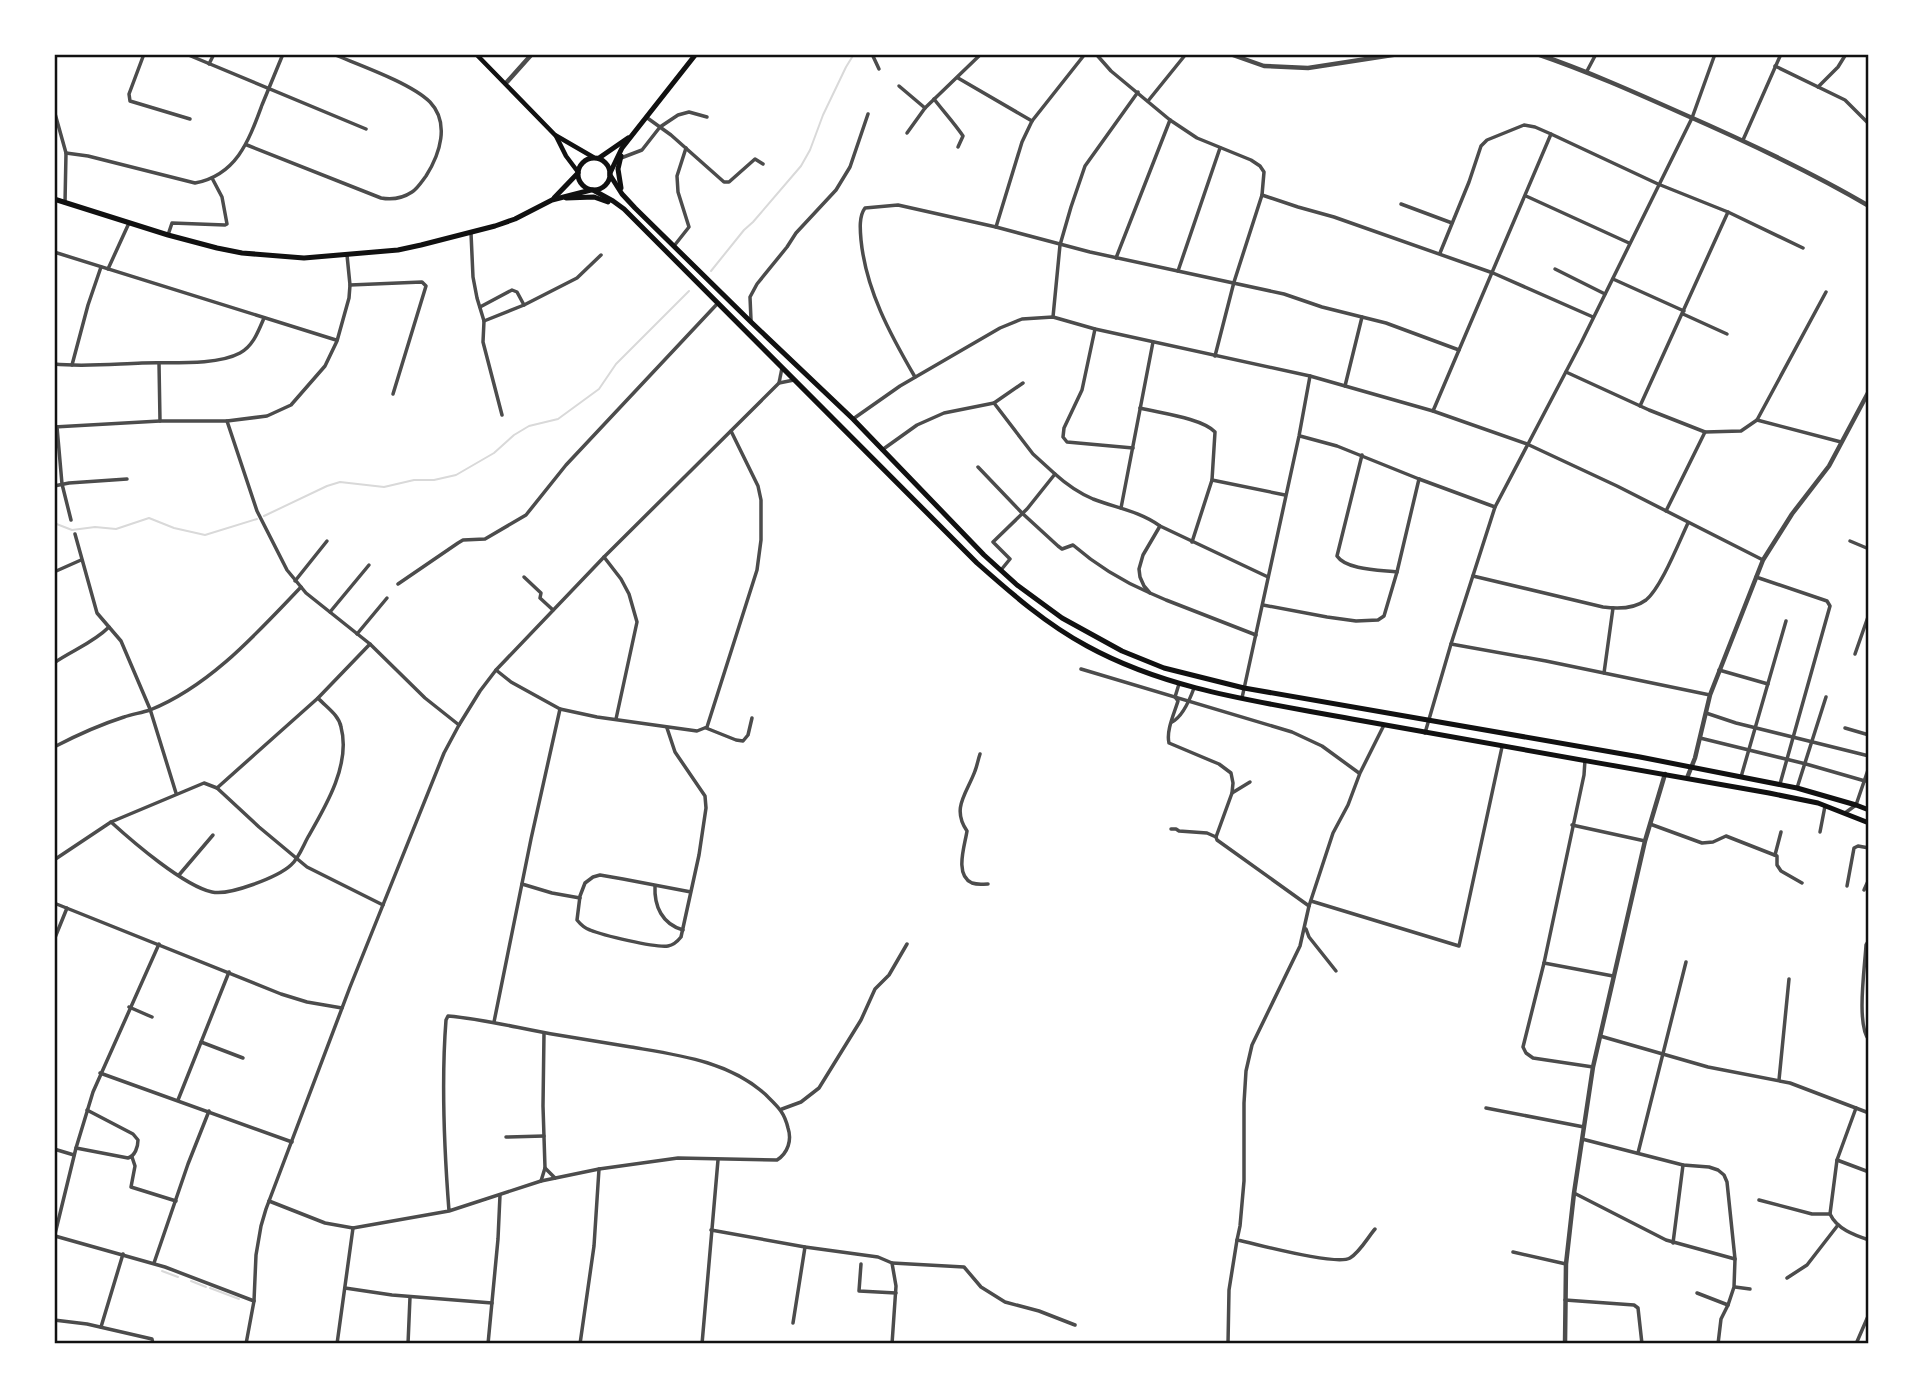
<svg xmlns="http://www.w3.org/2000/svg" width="1923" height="1398" font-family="'Work Sans',sans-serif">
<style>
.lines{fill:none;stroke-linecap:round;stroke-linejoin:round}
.stream{stroke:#d9d9d9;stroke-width:2}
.minor{stroke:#4c4c4c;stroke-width:3.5}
.tertiary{stroke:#4c4c4c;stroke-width:4.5}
.secondary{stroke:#111;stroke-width:4.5}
.trunk{stroke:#111;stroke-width:5}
.neatline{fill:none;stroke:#111;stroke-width:2.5}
</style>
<rect width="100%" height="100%" fill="#fff"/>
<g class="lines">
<g class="stream">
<polyline points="711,271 744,230 753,222 801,166 810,150 823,115 846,67 854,54"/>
<polyline points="264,516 327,486 340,482 384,487 414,480 434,480 456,475 494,453 514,435 529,426 558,419 599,389 616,364 689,291"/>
<polyline points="54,523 72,530 95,527 116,529 149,518 174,528 205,535 257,519"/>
<polyline points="162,1271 178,1277"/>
<polyline points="191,1281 206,1287"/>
<polyline points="210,1288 239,1299"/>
</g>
<g class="minor">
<polyline points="144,54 129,94 130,101 190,119"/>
<polyline points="186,54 366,129"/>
<polyline points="872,54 879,69"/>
<polyline points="1096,54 1111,71 1170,120 1197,138 1251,160 1260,166 1264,172 1262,195 1234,282 1215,356"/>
<polyline points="209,64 214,54"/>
<polyline points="1775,66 1845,100 1869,124"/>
<polyline points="1587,71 1596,54"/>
<polyline points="958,78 1032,121"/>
<polyline points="899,86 925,108"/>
<polyline points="1818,87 1838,67 1846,54"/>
<path d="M934 99C944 112 955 124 963 136L958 147"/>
<polyline points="1148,101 1186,54"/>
<polyline points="54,110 66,153 65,203"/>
<polyline points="646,117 671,135 724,182 729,182 755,159 763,164"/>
<polyline points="907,133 925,108 981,54"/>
<polyline points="1743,140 1781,54"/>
<path d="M247 145 381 198C392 200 403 198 412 192 418 188 422 181 426 176 440 154 450 123 430 102 411 83 359 65 333 54"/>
<path d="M66 153 88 156 195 183C237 175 249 140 262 105 269 88 276 71 283 54"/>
<polyline points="621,158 642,150 660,127 678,115 689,112 707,117"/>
<polyline points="1262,195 1298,207 1334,217 1493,273 1593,317"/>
<polyline points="1526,196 1629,243"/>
<polyline points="1401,204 1452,223"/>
<polyline points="996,227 1022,142 1032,121 1085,54"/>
<polyline points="471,233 473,277 477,298 484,321 483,342 502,415"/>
<polyline points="168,235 172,223 225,225 227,224 222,197 212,178"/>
<polyline points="674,246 689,227 678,192 677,176 686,148"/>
<polyline points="54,252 336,340"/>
<polyline points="1440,253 1469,182 1481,146 1487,140 1524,125 1535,127 1551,134 1658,184 1728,212 1803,248"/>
<polyline points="1116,258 1170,120"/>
<polyline points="108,269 129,223"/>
<polyline points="1555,269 1605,294"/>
<polyline points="1178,271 1220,148"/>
<polyline points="1613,279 1684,311"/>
<polyline points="350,285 422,282 426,286 393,394"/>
<polyline points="480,307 512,290 517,292 524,305"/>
<polyline points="1683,314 1727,334"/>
<polyline points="1053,317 1060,245 1071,207 1085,166 1138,92"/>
<polyline points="751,320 750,297 757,284 787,247 796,233 836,190 850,167 868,114"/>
<polyline points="484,321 524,305 577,278 601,255"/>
<polyline points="1095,329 1082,390 1064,428 1063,437 1067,442 1133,448"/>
<polyline points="159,363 160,421"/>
<path d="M54 364C83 367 113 364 142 363 169 362 216 366 240 353 253 346 258 332 264 318"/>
<polyline points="72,365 88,305 101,267"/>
<polyline points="1566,372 1649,410 1705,432 1741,431 1757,420 1841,442"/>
<path d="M915 377C890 334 866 290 861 240 860 229 859 216 865 208L898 205 996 227 1090 252 1284 294 1322 307 1386 323 1459 350"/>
<polyline points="779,383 782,368"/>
<polyline points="1345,386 1362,317"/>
<polyline points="994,403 1033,454 1055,474"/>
<polyline points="1640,406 1728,212"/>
<path d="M1140 408C1159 413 1202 418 1215 432L1212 480 1192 542"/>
<polyline points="1433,411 1551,134"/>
<polyline points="853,419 900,386 1000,328 1022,319 1053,317 1095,329 1310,376 1433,411 1527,444 1617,486 1763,560"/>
<polyline points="1757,420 1826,292"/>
<polyline points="227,421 257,511 287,570 306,593 370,644 425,698 459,725"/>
<polyline points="54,427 160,421 227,421 267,416 291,405 325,366 337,341 349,298 350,285 347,255"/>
<polyline points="57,427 62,484 71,520"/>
<polyline points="1300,436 1337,446 1419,479 1495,507"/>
<polyline points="882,450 917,425 944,413 994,403 1023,383"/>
<path d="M1362 455 1337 556C1346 570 1381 570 1397 572"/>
<path d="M978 467 1022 513 1058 546 1062 549 1073 545C1096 565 1122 581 1150 593"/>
<polyline points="1212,480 1285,495"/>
<polyline points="54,486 69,483 127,479"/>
<polyline points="1121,508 1153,342"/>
<polyline points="1666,511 1705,432"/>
<polyline points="1160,526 1143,555 1139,569 1140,577 1144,586 1150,593 1166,600 1256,635"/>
<polyline points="75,534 97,613 121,641 150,709 176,793"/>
<polyline points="1850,541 1869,549"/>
<polyline points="604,557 621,579 629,594 637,622 616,719"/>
<path d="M1001 570 1010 559 993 542 1027 509 1055 474C1066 484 1079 493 1093 499 1116 508 1139 511 1160 526L1268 577"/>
<polyline points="54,572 81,560"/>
<path d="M1473 576 1603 607C1617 609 1634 609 1646 600 1661 588 1679 542 1688 523"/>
<polyline points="524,577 541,593 540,598 553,610"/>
<polyline points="1756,577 1827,601 1830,606 1780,784"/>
<polyline points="295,581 327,541"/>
<polyline points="398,584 458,543 463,540 485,539 526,515 566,465 718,303"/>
<polyline points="1263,605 1327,617 1356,621 1378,620 1384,616 1397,572 1419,479"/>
<polyline points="330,612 369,565"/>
<polyline points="357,634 387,598"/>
<polyline points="1451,644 1546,661 1710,695"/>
<polyline points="1855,654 1869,614"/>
<path d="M54 663C73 650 93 643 109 627"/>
<polyline points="1081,669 1292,732 1322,746 1359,773"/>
<polyline points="496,670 511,682 560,709 597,717 697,731 707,727 757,570 761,540 761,500 758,486 731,431"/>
<polyline points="1719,670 1768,684"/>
<polyline points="1604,673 1613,608"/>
<path d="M1179 684 1175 697 1178 701C1174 714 1166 731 1169 743L1219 764 1231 773 1233 783 1232 793 1216 837 1217 840 1309 906"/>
<polyline points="1242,698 1299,436 1310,376"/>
<polyline points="1706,713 1736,723 1869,756"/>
<path d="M1172 722C1182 717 1190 699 1194 688"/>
<path d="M667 728 675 752 705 796 706 808 699 855 681 937C677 942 674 945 668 946 655 948 602 935 590 930 584 928 581 925 577 920L580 896 585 883 593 877 600 875 623 879 691 892"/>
<polyline points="706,728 736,740 743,741 748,735 752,718"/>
<polyline points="1845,728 1869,735"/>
<polyline points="1425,733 1451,644 1495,507 1581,343 1692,118 1715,54"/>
<polyline points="1700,738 1806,764 1865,781"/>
<path d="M54 747C77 735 99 725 124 717 132 714 141 713 150 710 210 686 257 633 301 587"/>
<path d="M980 754C978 760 977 766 975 771 967 793 951 808 967 831 965 845 954 875 972 883 978 885 982 884 988 884"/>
<polyline points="1585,760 1584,775 1544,963 1523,1047 1526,1053 1533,1058 1593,1067"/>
<polyline points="1741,777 1786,621"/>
<polyline points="217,788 318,698 370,644"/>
<polyline points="1797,788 1826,697"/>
<polyline points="1232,793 1250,782"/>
<polyline points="1845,813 1856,805 1869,767"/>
<path d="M111 822C133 842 184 886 212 892 229 896 278 877 291 865 299 858 303 846 308 837 326 806 351 764 341 727 339 715 326 707 318 698"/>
<polyline points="1650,824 1702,843 1713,842 1726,836 1777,856 1777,865 1781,871 1802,883"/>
<polyline points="1572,825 1645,841"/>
<polyline points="1171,829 1176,829 1179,831 1207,833 1216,837"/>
<polyline points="1820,832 1825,806"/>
<polyline points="1775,855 1781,832"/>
<polyline points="54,860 111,822 204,783 217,788 259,827 307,867 383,905"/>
<polyline points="179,875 213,835"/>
<polyline points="522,884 552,893 580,898"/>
<path d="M655 886C654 906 662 924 683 930"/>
<polyline points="1847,886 1854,848 1858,846 1869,848"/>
<polyline points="1864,890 1869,879"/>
<polyline points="1311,901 1459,946 1502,747"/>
<polyline points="54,903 281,994 307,1002 342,1008"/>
<polyline points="1306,929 1309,937 1336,971"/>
<polyline points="54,940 67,908"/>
<path d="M1869 940 1866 945C1865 966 1856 1025 1869 1040"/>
<polyline points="1544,963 1613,976"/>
<polyline points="129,1007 152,1017"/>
<polyline points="494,1022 531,839 560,709"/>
<polyline points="1600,1036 1708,1067 1790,1083 1869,1113"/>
<polyline points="201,1042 243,1058"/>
<polyline points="100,1073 292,1142"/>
<polyline points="1779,1080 1789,979"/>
<polyline points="178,1100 229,972"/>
<polyline points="1486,1108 1584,1127"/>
<path d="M1856 1108 1837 1160 1830 1214C1837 1229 1854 1235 1869 1240"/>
<polyline points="782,1109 801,1102 819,1088 861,1020 875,989 889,975 907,944"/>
<polyline points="506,1137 544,1136"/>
<polyline points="1582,1139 1683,1165 1709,1167 1718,1170 1724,1175 1727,1182 1735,1259 1734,1287 1728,1305 1721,1319 1718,1344"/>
<path d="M76 1148 128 1158C135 1156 138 1147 138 1140L133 1134 87 1110"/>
<polyline points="54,1149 74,1155"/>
<polyline points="1638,1153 1686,962"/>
<polyline points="132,1157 135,1166 131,1187 176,1201"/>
<polyline points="1837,1160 1869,1172"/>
<polyline points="545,1168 555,1178"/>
<polyline points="541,1181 545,1168 543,1106 544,1033"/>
<polyline points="1574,1193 1666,1240 1735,1259"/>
<polyline points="1759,1200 1812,1214 1830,1214"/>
<path d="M269 1201 325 1223 353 1228 449 1211 541 1181 599 1169 678 1158 777 1160C788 1153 792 1140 788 1128 784 1111 777 1106 765 1094 728 1061 678 1055 631 1047 607 1043 582 1039 558 1035 521 1029 485 1019 448 1016L446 1020C441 1084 444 1147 449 1211"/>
<path d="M1375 1229C1368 1237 1360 1252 1350 1258 1336 1266 1257 1244 1237 1240L1240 1226 1244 1181V1103L1246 1071 1252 1045 1300 946 1309 906 1333 833 1348 805 1360 773 1384 725"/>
<polyline points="711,1230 805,1247 878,1257 892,1263 896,1286 892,1344"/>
<polyline points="55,1236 165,1267 254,1301"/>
<polyline points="54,1238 76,1148 93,1092 159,944"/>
<polyline points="1673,1243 1683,1165"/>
<polyline points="1513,1252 1566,1264"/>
<polyline points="154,1263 188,1164 209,1111"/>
<polyline points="892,1263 964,1267 981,1287 1005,1302 1039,1311 1075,1325"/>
<polyline points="861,1264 859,1291 896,1293"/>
<polyline points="1787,1278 1807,1265 1838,1225"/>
<polyline points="1735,1287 1750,1289"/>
<polyline points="345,1288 392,1295 492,1303"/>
<polyline points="1697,1293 1728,1305"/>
<polyline points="1565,1300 1634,1305 1638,1308 1642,1344"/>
<polyline points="54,1320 87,1324 152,1339 153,1344"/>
<polyline points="793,1323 805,1247"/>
<polyline points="101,1327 123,1254"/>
<polyline points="246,1344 254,1301 256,1255 261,1226 266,1209 350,987 444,753 459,725 480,691 496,670 604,557 779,383 794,380"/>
<polyline points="337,1344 353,1228"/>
<polyline points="408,1344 410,1297"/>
<polyline points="488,1344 498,1239 500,1195"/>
<polyline points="580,1344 594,1246 599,1169"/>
<polyline points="702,1344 718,1160"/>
<polyline points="1228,1344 1229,1290 1237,1240"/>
<polyline points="1856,1344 1869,1314"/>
</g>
<g class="tertiary">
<polyline points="1230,54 1264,66 1308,68 1399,54"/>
<path d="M1537 54C1587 71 1634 92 1681 113 1745 141 1808 170 1869 206"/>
<polyline points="506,83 532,54"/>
<polyline points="1687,778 1695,758 1710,695 1763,560 1792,514 1829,466 1869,391"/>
<polyline points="1565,1344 1566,1264 1574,1193 1593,1067 1645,841 1665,774"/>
</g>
<g class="secondary">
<polyline points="476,54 555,135 593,157"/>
<polyline points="556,136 566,156 578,172"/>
</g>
<g class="trunk">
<circle cx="594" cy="174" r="16"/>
<polyline points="599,158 628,138"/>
<polyline points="610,173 622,148 696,54"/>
<polyline points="610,175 622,194 635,208 751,322 853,419 984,555 1017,585 1062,618 1122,651 1164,668 1244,688 1640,757 1797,788 1856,805 1869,810"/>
<polyline points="621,188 618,169 621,156"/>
<path d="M593 190 613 201 624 209 977 563C1012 594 1046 624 1087 646 1169 691 1262 702 1352 719 1491 745 1630 768 1769 793L1818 803 1869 823"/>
<polyline points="554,198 578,173"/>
<polyline points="566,198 594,197 608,202"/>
<polyline points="54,199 168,235 217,248 242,253 304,258 398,250 421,245 495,226 515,219 552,200 591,190"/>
</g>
</g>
<rect width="1923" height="1398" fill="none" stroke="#ffffff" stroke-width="112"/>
<rect x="56" y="56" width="1811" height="1286" class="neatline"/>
</svg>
